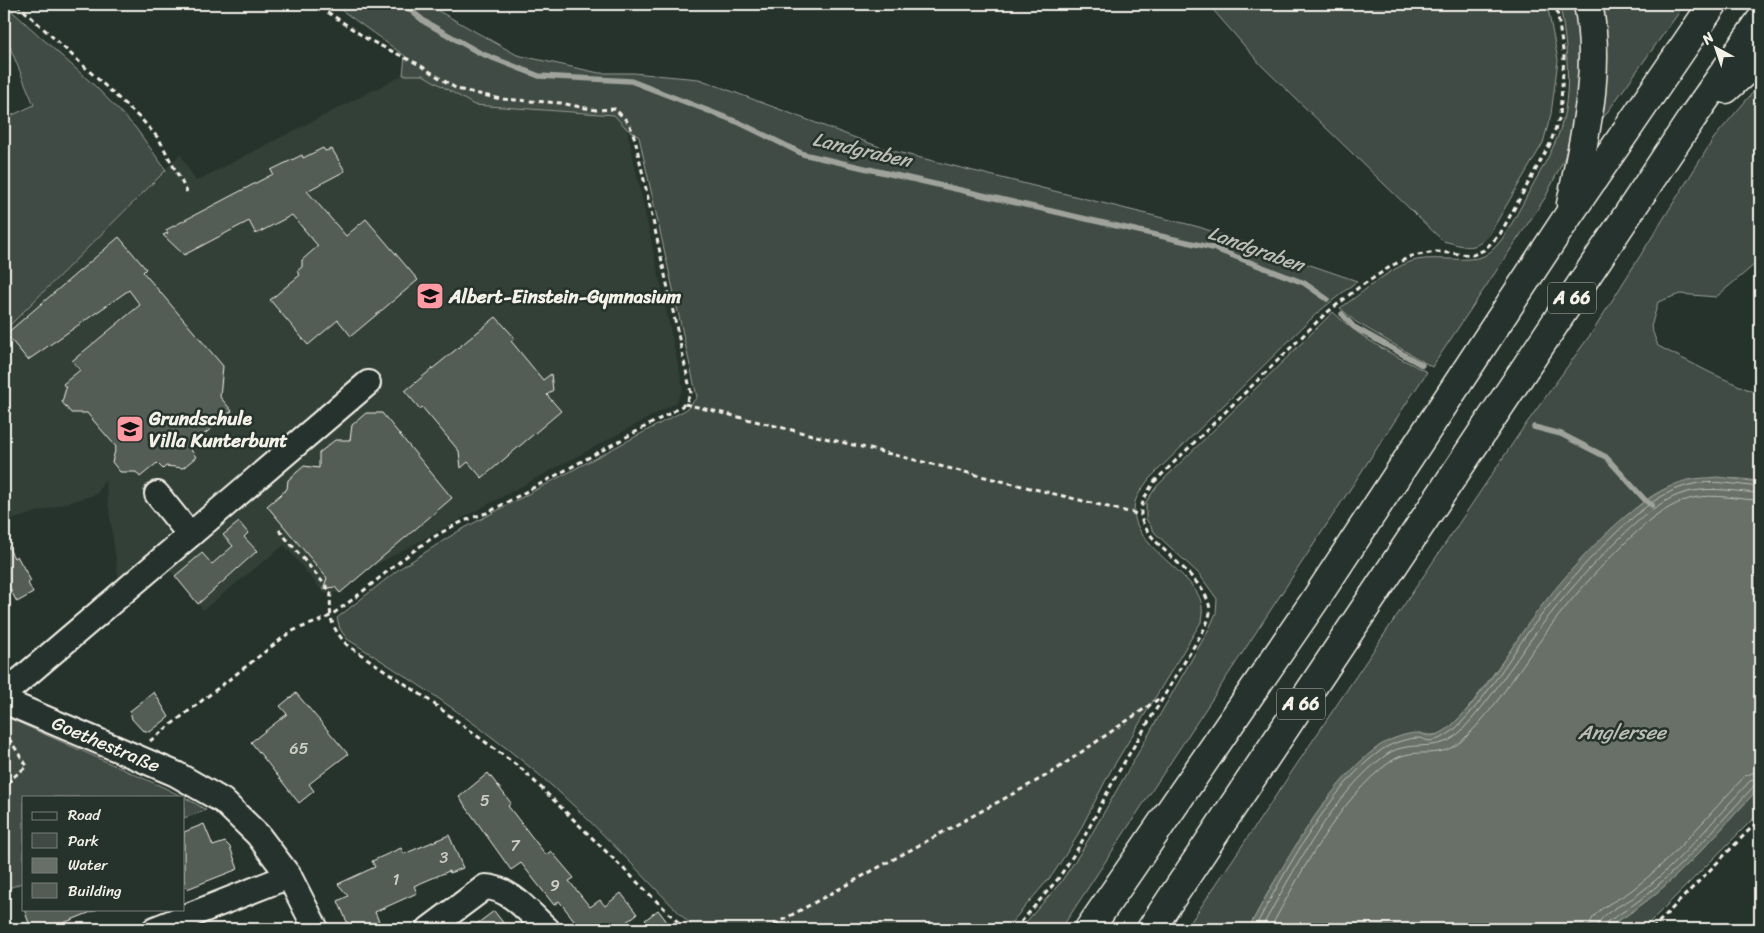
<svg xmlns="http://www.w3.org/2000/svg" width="1764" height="933" font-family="Sriracha,sans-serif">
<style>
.built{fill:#333f39}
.green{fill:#414b45;stroke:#9a9e96}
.water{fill:#676f68;stroke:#9fa39b}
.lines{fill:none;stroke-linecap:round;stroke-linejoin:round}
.shore{stroke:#bcbdb5;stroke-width:1}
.stream{stroke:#9fa39b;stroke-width:5.5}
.building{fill:#525c55;stroke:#f4f1e8}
.minor-casing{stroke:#f4f1e8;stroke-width:28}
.highway-casing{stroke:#f4f1e8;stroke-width:31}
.path{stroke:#f4f1e8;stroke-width:3;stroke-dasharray:5 4;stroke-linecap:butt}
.minor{stroke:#26332d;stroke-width:24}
.highway{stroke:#26332d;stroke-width:28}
.labels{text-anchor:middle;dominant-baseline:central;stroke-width:5;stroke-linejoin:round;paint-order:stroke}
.number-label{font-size:16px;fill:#ccccc3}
.shield{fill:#26332d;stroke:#b6b8b0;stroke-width:1}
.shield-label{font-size:18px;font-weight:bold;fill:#f4f1e8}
.poi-label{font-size:19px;font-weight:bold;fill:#f4f1e8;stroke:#26332d;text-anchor:start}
.street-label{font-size:19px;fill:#f4f1e8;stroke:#26332d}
.water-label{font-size:20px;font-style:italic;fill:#bcbdb5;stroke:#26332d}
</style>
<rect width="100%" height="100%" fill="#26332d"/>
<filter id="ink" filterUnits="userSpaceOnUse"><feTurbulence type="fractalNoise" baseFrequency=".02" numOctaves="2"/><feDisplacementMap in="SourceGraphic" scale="10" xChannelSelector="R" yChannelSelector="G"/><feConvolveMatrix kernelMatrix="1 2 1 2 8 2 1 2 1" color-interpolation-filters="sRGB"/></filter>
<g filter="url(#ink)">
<polygon class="built" points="403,75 423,75 474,105 614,115 627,129 683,388 676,403 372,567 340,593 324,593 284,545 203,610 155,553 119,583 105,480 97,494 4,522 4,331 127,210 180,154 196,181"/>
<g class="green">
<polygon points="4,4 95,86 135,127 166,170 4,331 4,119 34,105 4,33"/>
<path d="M333 4H426L517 55 599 73H633L699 79 885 149 1199 227 1357 281 1316 314 1149 479C1144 486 1137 495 1135 502 1125 546 1199 572 1202 607 1203 612 1201 618 1201 622L1110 772 1075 840 1053 874 1006 929H695C650 884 606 835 559 792 494 734 421 685 347 639L340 629 337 618 399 569 457 532 687 409 697 397 639 137 627 129 614 115 474 105 423 75H403L405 56Z"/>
<path d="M1208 4H1547L1558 60 1551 114 1543 143 1489 235C1473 253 1465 246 1443 241L1262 66Z"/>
<path d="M1560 4H1580L1585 53 1574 123 1564 159 1545 198 1432 367 1356 322 1340 308C1362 294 1392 265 1417 260 1437 256 1469 263 1484 256 1502 246 1512 222 1522 205 1532 185 1545 165 1554 145 1575 101 1567 49 1560 4Z"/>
<polygon points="1597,4 1685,4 1593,132"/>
<path d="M1760 84V260L1716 297 1680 294 1658 302 1651 327 1658 346 1711 373 1760 395V482C1734 475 1688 479 1663 490 1644 499 1627 515 1612 530 1567 573 1531 623 1494 673 1482 689 1459 725 1441 733 1433 736 1427 735 1419 733L1329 798 1271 887 1248 929H1186L1521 431 1593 331 1714 138Z"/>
<path d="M1333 312C1361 339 1393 355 1427 372L1061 929H1020L1061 882 1083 849 1209 629 1216 613 1217 599 1199 574 1155 533 1146 519V502L1157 486Z"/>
<polygon points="4,716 165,788 183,797 24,797 24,882 4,890"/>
<path d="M1760 787V812L1643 929H1604C1667 895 1712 838 1760 787Z"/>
<polygon points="184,797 186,798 206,810 184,818"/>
</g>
<path class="water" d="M1718 477 1760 482V787C1712 838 1667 895 1604 929H1248C1281 870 1324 786 1379 746 1390 739 1406 733 1418 733 1422 733 1426 736 1429 736 1438 736 1447 730 1453 724 1481 698 1502 662 1523 631 1556 584 1632 493 1688 480 1698 478 1709 478 1718 477Z"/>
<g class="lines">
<g class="shore">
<path d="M1254 929C1284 874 1331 784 1383 749 1393 743 1407 738 1419 738 1423 738 1426 741 1430 741 1440 740 1450 734 1457 727 1485 700 1506 663 1529 631 1556 596 1585 562 1617 532 1637 513 1661 492 1689 485 1712 479 1737 485 1760 487"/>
<path d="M1261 929C1291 875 1335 791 1386 755 1412 737 1439 756 1462 730 1490 701 1511 666 1535 634 1562 598 1591 565 1623 535 1642 517 1666 495 1693 491 1716 487 1737 492 1760 493"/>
<path d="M1270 929C1298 877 1341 796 1390 762 1417 743 1438 765 1466 737 1495 709 1516 673 1540 641 1565 605 1595 572 1627 541 1645 524 1667 504 1693 498 1715 493 1738 500 1760 500"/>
<path d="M1589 929C1590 909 1618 901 1632 890 1674 858 1709 814 1745 776L1760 770"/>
<path d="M1597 929C1597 914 1625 904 1636 896 1679 864 1714 819 1750 781L1760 778"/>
<path d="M1603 929 1605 923C1665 889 1708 835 1754 786L1760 784"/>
</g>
<g class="stream">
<polyline points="403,4 425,22 480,53 539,76 631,81 740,123 803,154 1213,248 1304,283 1327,299"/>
<polyline points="1342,314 1354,327 1422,365"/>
<polyline points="1534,427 1561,434 1606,457 1646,501 1652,505"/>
</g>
</g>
<g class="building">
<polygon points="323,148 325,151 332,149 345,171 307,191 346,236 366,219 418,280 351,336 338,320 308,345 270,300 300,275 297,271 302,267 302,260 318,246 292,215 256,234 249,221 184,255 163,235 168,233 166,230 273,174 271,170 302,155 303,158"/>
<polygon points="119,237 146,269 143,272 223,366 220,397 232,411 189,447 196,457 183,468 166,466 163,469 157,463 140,477 136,472 120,472 112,462 116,447 112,442 87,413 71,413 62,402 66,388 63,384 80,370 72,361 140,305 129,290 28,360 6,334"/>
<polygon points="496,317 515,338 511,341 543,380 551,374 553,390 547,395 561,411 482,478 468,462 461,468 459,451 422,407 420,409 405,391"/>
<polygon points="366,413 382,413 452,498 340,593 335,587 323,589 327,578 267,506 287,489 288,480 304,466 319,468 319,453 335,440 350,440 352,425"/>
<polygon points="239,522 248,533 244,537 257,551 198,604 175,576 202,553 212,564 233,546 223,535"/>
<polygon points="4,539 14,558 17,556 31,581 28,583 33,593 17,602 4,578"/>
<polygon points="154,692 169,717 150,732 142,730 132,719 130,711"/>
<polygon points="296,693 348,754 309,784 314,791 299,803 251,742 287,714 280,706"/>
<polygon points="488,773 511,803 508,806 546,855 551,851 574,878 569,881 590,907 600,900 605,906 621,893 637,914 617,929 581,929 559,901 554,905 521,863 511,870 459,797"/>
<polygon points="204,824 213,846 225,842 230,847 238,869 187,889 184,880 184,832"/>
<polygon points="449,835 463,868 450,873 449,871 414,886 417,893 375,912 382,929 350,929 338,901 348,896 338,884 375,867 372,861 401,848 404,854"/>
<polygon points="24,909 96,909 96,910 61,924 64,929 31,929"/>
<polygon points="658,910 668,923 660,929 652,929 645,920"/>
<polygon points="494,911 508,929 470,929"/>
</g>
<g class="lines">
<defs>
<g id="minor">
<polyline points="157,494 190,535"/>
<polyline points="4,694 368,383"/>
<polyline points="4,701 176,774 223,801 258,835 289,876 316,929"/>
<polyline points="155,929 289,876"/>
<path d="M429 929 485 887C511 888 529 913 547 929"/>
</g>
<g id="highway">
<polyline points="1726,89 1760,58"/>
<path d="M1571 204C1584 138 1602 72 1588 4"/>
<polyline points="1089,929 1315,600 1568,216 1713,4"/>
<polyline points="1151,929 1692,118 1760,21"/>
</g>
</defs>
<use href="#minor" class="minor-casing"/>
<use href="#highway" class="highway-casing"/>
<g class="path">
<polyline points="17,4 143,121 159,139 187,192"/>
<polyline points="685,404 1141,515"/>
<path d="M279 530 331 592C329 619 330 625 347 645L426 698 523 770 685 929"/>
<polyline points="4,731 27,766 11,779 4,793"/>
<path d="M150 741 289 633C301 626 322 622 331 615 383 580 425 530 487 513L674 411 685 404 691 393 635 139 629 123 615 109 596 110 561 103 501 99 457 89 418 64 367 39 316 4"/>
<polyline points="766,929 1051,773 1160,698"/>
<path d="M1015 929 1058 879 1080 845 1116 776 1206 626C1207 622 1210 616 1210 612 1210 576 1140 543 1141 513 1141 501 1148 492 1154 482L1324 315 1358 288 1393 265 1412 256 1436 252 1473 255 1484 250 1500 234 1550 144 1560 116 1564 57 1556 4"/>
<polyline points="1652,929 1760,819"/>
</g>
<use href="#minor" class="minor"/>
<use href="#highway" class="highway"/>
</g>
</g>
<defs>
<symbol id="school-square" viewBox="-11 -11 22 22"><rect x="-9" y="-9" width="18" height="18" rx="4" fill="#ff9aa2" stroke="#26332d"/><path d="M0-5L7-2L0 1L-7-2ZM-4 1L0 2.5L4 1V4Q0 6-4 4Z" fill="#111"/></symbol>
</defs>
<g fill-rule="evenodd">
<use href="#school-square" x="414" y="280" width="32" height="32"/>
<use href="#school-square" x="114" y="413" width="32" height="32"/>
</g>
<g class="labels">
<g class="number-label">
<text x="299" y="748">65</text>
<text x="485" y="800">5</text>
<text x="515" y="845">7</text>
<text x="444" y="857">3</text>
<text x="396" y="879">1</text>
<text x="555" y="885">9</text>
</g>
<g class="shield">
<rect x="1548" y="282.5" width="48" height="31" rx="4"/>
<rect x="1277" y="688.5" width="48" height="31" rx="4"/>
</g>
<g class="shield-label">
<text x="1572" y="298">A 66</text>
<text x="1301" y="704">A 66</text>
</g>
<g class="poi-label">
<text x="449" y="296">Albert-Einstein-Gymnasium</text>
<text x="149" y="418">Grundschule<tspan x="149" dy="22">Villa Kunterbunt</tspan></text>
</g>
<g class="street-label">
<text transform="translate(106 744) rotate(23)">Goethestraße</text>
</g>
<g class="water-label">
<text transform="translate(862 150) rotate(13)">Landgraben</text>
<text transform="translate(1256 249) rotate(20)">Landgraben</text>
<text x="1622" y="732">Anglersee</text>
</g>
</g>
<rect width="1764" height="933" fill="none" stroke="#26332d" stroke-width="20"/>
<rect x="10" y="10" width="1744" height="913" fill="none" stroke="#f4f1e8" stroke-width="2" filter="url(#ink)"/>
<rect x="22" y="796" width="162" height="115" fill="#26332d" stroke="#787f78"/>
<rect x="32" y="812" width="25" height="8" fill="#26332d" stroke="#787f78"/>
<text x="68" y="820" font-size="15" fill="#f4f1e8">Road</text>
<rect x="32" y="833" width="25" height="15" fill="#414b45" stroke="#787f78"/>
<text x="68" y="846" font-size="15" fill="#f4f1e8">Park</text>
<rect x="32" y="858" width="25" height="15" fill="#676f68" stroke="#787f78"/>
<text x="68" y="870" font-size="15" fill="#f4f1e8">Water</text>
<rect x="32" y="883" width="25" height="15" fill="#525c55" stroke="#787f78"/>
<text x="68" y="896" font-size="15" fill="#f4f1e8">Building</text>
<g transform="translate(1716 48) rotate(320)" stroke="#26332d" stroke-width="4" paint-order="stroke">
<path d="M0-4L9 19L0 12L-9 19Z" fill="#f4f1e8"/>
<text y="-8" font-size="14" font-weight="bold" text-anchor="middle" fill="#f4f1e8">N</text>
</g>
</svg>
